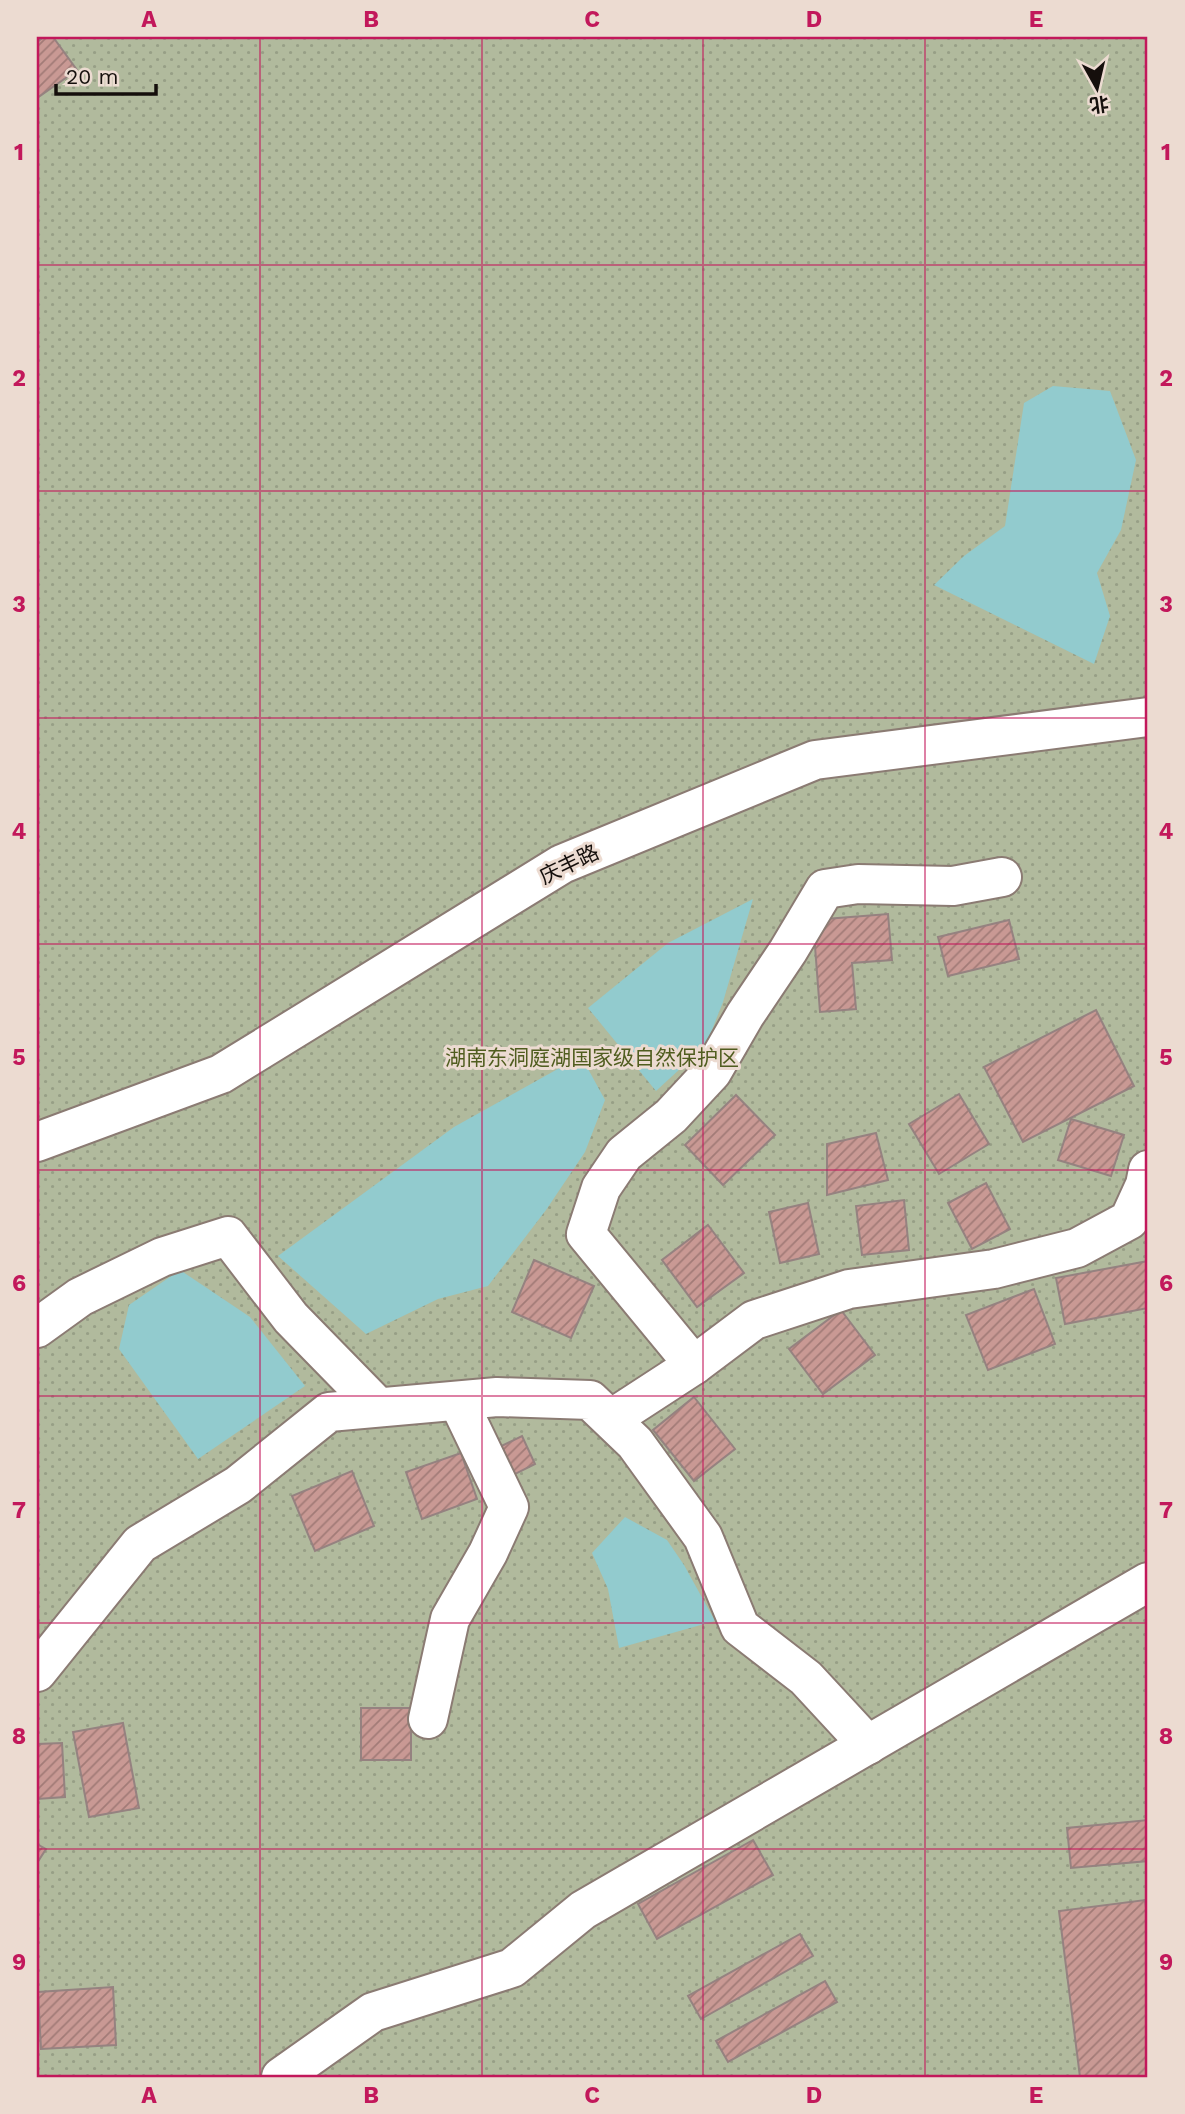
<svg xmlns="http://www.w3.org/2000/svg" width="1185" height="2114" font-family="'Work Sans','Noto Sans SC',sans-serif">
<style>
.park{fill:url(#park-dots)}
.water{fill:#92cbce}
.building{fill:url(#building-hatch);stroke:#958280;stroke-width:2}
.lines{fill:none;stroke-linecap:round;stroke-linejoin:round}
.minor-casing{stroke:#8b7b73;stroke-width:42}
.tertiary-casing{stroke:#8b7b73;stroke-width:42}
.minor{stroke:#fff;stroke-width:38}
.tertiary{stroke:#fff;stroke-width:38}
.grid{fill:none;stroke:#c2185b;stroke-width:2;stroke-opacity:0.55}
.labels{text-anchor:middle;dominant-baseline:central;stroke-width:6;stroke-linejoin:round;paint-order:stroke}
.street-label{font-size:21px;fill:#150f0c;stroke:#ecdbd1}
.park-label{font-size:21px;fill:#505d1f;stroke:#ecdbd1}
.neatline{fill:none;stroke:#c2185b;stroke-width:2.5}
.grid-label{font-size:23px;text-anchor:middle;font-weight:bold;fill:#c2185b}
</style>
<defs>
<pattern id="park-dots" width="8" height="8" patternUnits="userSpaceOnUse" patternTransform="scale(1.75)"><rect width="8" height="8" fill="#b1ba9d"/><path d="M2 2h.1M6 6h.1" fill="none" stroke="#979f86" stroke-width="1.8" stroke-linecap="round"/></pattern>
<pattern id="building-hatch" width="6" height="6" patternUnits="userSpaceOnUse" patternTransform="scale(1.75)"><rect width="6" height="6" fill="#c99994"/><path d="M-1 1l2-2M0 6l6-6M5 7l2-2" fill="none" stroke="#a27b77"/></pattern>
</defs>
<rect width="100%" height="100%" fill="#ecdbd1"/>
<rect class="park" x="37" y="37" width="1111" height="2040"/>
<g class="water">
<polygon points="1053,386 1110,391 1136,460 1121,530 1097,573 1110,616 1094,664 934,585 964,556 1005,526 1024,403"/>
<polygon points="753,899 723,1002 706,1045 656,1091 588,1008 668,943"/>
<polygon points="581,1056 605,1100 585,1152 546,1210 488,1286 438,1299 366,1334 278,1256 454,1127"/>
<polygon points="180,1270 250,1317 305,1386 198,1459 119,1349 129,1305"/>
<polygon points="625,1517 667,1540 684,1565 715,1621 619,1648 608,1589 592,1553"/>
</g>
<g class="building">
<polygon points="44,37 53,37 77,70 37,98 37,42"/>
<polygon points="888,914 892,960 852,963 856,1009 820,1012 813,920"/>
<polygon points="1009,920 1019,959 948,976 938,937"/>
<polygon points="1096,1010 1134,1086 1023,1142 984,1067"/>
<polygon points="959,1094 989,1144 939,1174 909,1124"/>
<polygon points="736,1095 775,1135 723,1185 685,1145"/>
<polygon points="1071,1119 1124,1135 1111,1176 1058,1160"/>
<polygon points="876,1133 888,1180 827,1195 827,1144"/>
<polygon points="986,1183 1010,1229 972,1249 948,1203"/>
<polygon points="904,1200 909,1250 862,1255 856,1206"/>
<polygon points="808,1203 819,1254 780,1263 769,1212"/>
<polygon points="708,1225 744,1273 697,1307 662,1260"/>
<polygon points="534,1260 594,1286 571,1338 512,1312"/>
<polygon points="1148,1261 1148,1308 1065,1324 1056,1278"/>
<polygon points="1034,1289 1055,1344 988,1370 966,1315"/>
<polygon points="841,1310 875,1355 823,1394 789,1349"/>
<polygon points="694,1397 735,1449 694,1481 653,1430"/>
<polygon points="522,1436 535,1464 505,1479 491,1451"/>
<polygon points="461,1453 477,1499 422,1519 406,1472"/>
<polygon points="352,1471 374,1526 315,1551 292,1496"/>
<rect x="361" y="1708" width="50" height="52"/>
<polygon points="123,1723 139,1808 89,1817 73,1732"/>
<polygon points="62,1743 65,1797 37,1799 37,1744"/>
<polygon points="1148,1820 1148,1861 1071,1868 1067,1828"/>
<polygon points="753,1840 773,1875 657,1939 638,1904"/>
<polygon points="37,1844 46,1849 37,1863"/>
<polygon points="1145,1900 1148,1923 1148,2077 1080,2077 1059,1911"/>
<polygon points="800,1934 813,1956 701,2019 688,1996"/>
<polygon points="825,1981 837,2002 728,2062 716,2041"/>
<polygon points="113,1987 116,2045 41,2049 38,1992"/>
</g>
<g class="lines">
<defs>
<g id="minor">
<polyline points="37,1328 80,1297 162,1257 228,1236 291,1318 378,1407"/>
<polyline points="694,1365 586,1234 601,1188 624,1154 671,1116 712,1072 745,1015 788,951 825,889 858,884 953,886 1002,877"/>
<polyline points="611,1419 694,1365 754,1320 849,1289 994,1269 1077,1248 1129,1220 1145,1185 1148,1170"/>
<polyline points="37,1672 140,1544 238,1485 329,1412 497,1397 590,1400 635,1443 703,1537 740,1627 806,1678 868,1745"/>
<polyline points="428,1719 450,1619 488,1553 509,1507 458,1401"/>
<polyline points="281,2077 373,2012 512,1968 583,1910 1148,1582"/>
</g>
<polyline id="tertiary" points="37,1142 221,1074 562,864 815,760 1148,717"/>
</defs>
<use href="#minor" class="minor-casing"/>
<use href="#tertiary" class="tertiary-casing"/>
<use href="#minor" class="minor"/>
<use href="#tertiary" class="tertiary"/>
</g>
<path class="grid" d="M260 37V2077M482 37V2077M703 37V2077M925 37V2077M37 265H1148M37 491H1148M37 718H1148M37 944H1148M37 1170H1148M37 1396H1148M37 1623H1148M37 1849H1148"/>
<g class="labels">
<g class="street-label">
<text transform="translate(569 864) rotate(-26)">庆丰路</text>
</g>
<g class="park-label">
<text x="592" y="1057">湖南东洞庭湖国家级自然保护区</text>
</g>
</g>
<rect width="1185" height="2114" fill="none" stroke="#ecdbd1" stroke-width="77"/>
<g transform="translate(1097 88) rotate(172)" stroke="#ecdbd1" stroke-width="5" paint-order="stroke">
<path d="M0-5L12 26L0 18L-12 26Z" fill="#150f0c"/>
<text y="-10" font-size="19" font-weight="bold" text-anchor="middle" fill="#150f0c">北</text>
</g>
<path d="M56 84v10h100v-10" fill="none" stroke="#150f0c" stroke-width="3.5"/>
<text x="66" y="84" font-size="21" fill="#150f0c" stroke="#ecdbd1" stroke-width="5" paint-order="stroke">20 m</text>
<rect x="38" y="38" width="1108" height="2038" class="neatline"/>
<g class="grid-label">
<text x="149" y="27">A</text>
<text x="371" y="27">B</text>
<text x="592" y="27">C</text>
<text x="814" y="27">D</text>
<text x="1036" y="27">E</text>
<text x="19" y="160">1</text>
<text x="1166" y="160">1</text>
<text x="19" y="386">2</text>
<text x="1166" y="386">2</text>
<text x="19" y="612">3</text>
<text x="1166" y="612">3</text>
<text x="19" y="839">4</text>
<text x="1166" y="839">4</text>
<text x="19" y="1065">5</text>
<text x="1166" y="1065">5</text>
<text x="19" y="1291">6</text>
<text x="1166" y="1291">6</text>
<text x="19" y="1518">7</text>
<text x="1166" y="1518">7</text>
<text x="19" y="1744">8</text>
<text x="1166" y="1744">8</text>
<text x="19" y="1970">9</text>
<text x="1166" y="1970">9</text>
<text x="149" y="2103">A</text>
<text x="371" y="2103">B</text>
<text x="592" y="2103">C</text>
<text x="814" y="2103">D</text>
<text x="1036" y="2103">E</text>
</g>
</svg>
